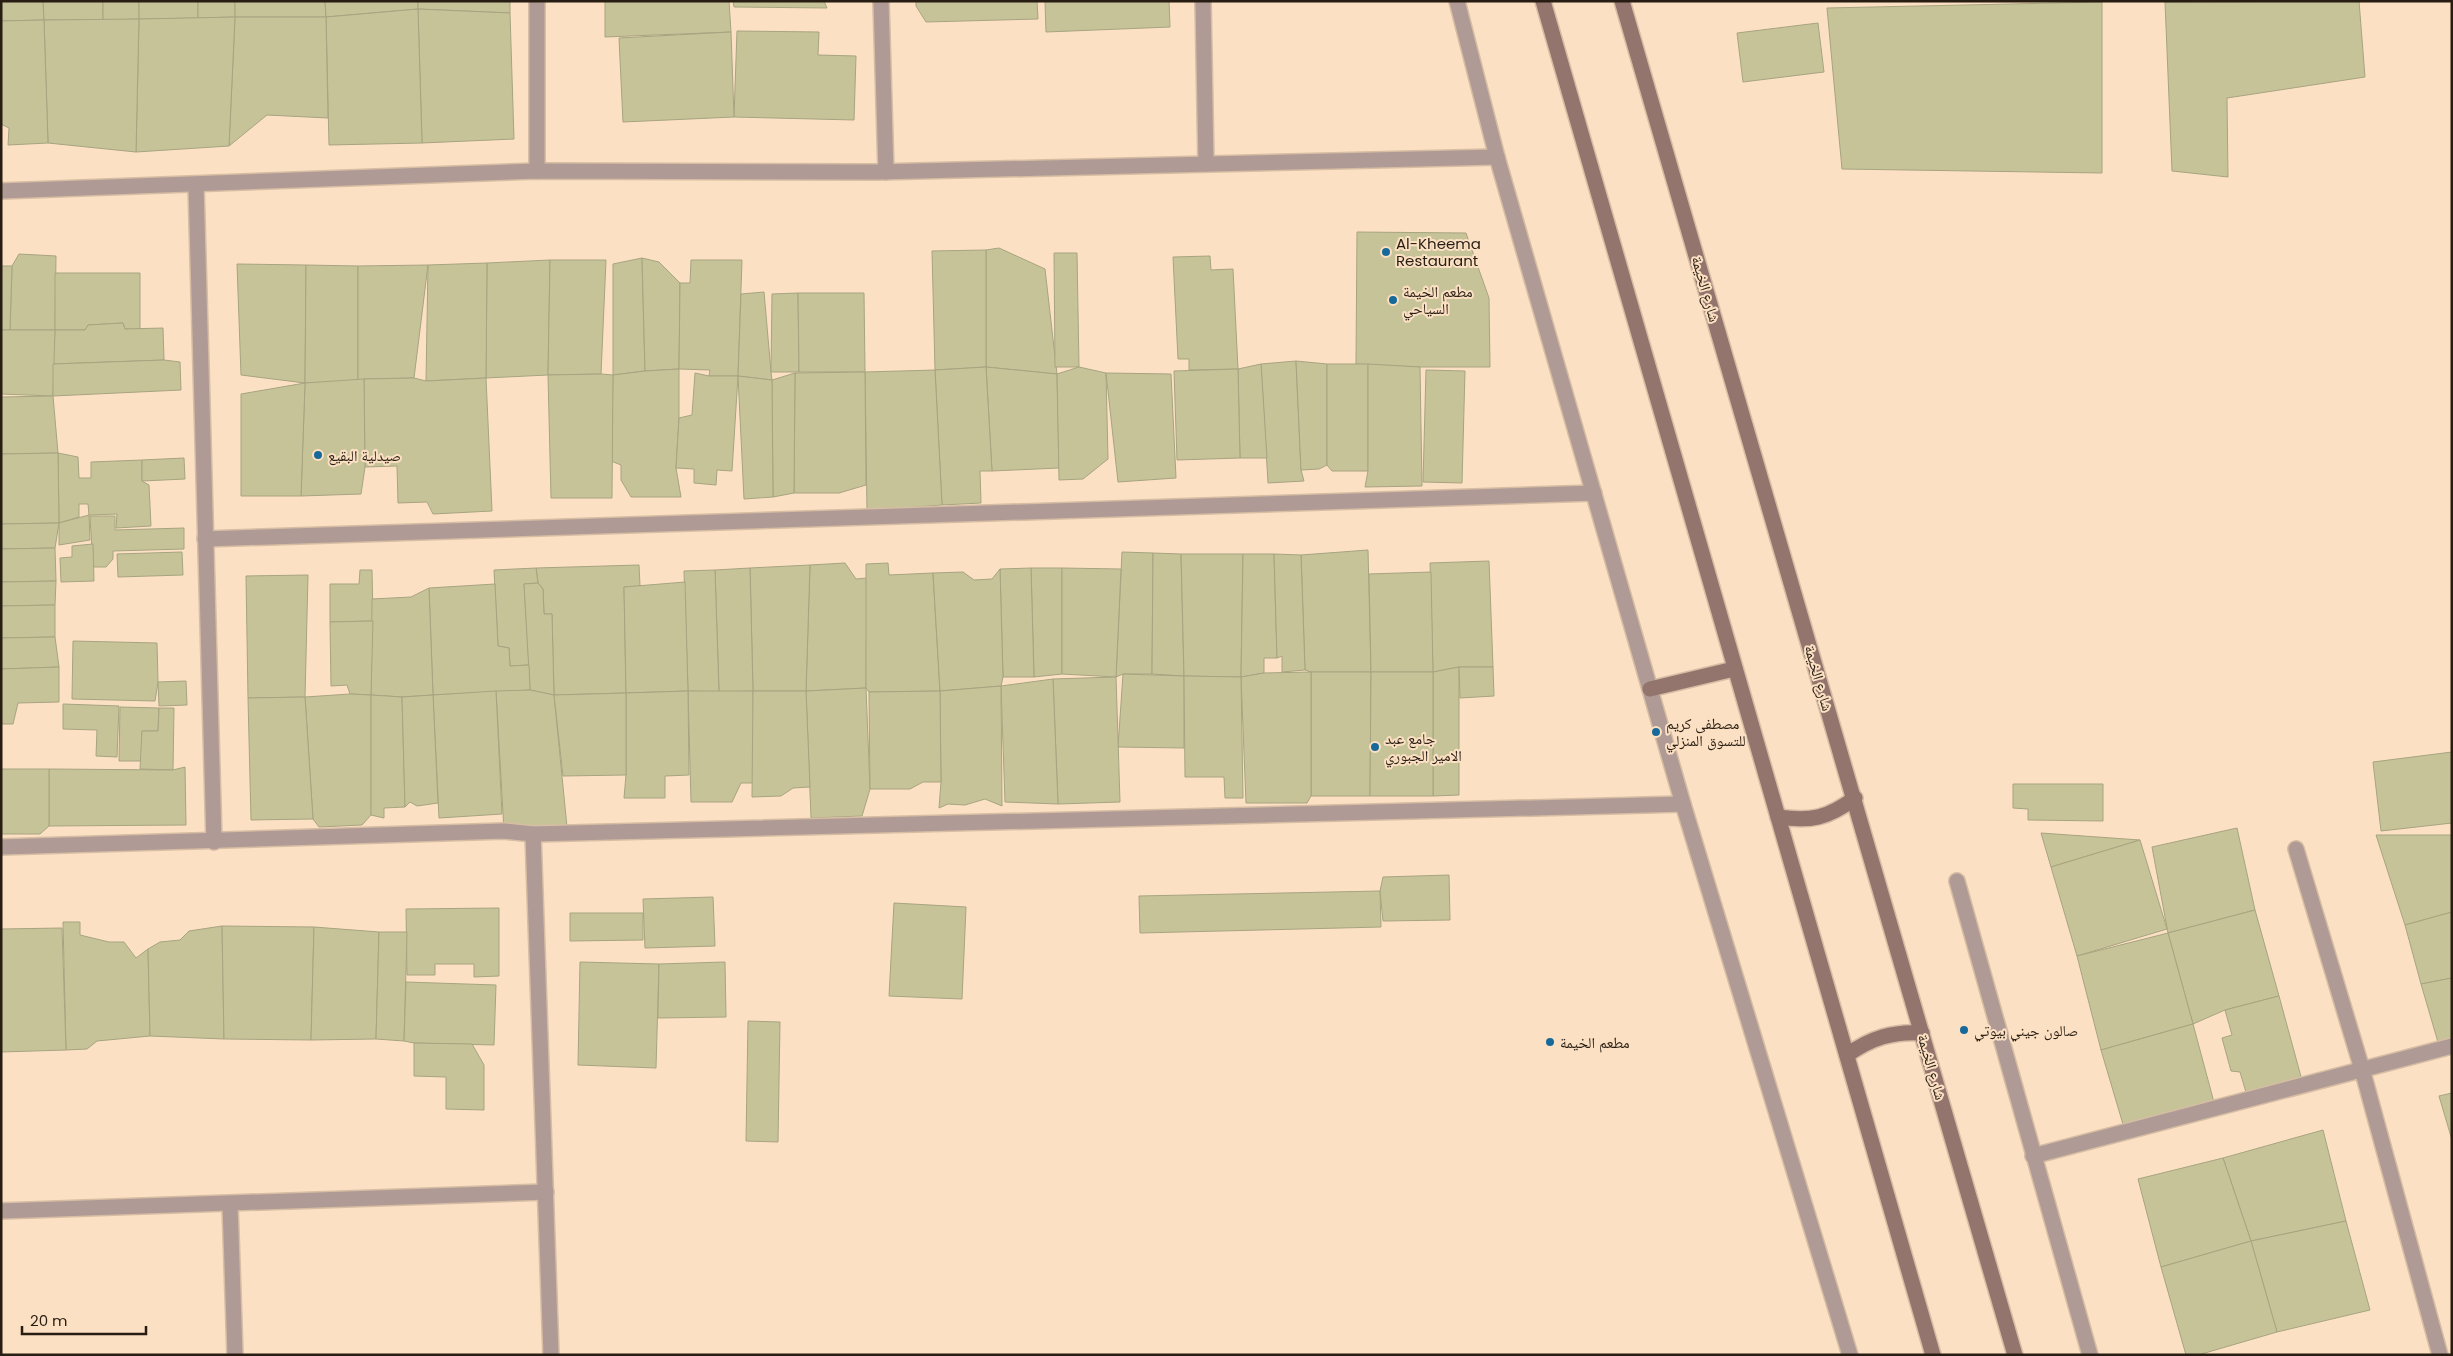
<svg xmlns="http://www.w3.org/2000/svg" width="2453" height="1356" font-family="Poppins,'Noto Naskh Arabic',sans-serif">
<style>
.building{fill:#c7c398;stroke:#a7a480}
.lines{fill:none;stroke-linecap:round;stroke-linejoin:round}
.street-casing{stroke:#d6bda3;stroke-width:18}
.secondary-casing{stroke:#d6bda3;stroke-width:18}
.street{stroke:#af9a95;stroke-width:15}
.secondary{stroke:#93756e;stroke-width:15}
.poi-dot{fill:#17699a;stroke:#fce0c3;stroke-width:2}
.labels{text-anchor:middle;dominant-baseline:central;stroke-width:4;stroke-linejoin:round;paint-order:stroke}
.poi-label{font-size:15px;fill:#271d12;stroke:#fce0c3;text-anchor:start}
.street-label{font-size:15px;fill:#271d12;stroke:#fce0c3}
</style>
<rect width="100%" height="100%" fill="#fce0c3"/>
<g class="building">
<polygon points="1,1 43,1 44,20 1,21"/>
<polygon points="43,1 103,1 103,20 44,20"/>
<polygon points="103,1 139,1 139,19 103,20"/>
<polygon points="139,1 198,1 198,18 139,19"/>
<polygon points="198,1 235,1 235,17 198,18"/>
<polygon points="235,1 325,1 326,17 235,17"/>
<polygon points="325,1 418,1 418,9 326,17"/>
<polygon points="418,1 510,1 510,13 418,9"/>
<polygon points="605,1 729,1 731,32 605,37"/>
<polygon points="733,1 824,1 827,8 734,7"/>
<polygon points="916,1 1037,1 1038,19 926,22 916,6"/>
<polygon points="1045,1 1169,1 1170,27 1046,32"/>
<polygon points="2359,1 2365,77 2227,98 2228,177 2172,171 2165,2"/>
<polygon points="2102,2 2102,173 1842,169 1827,8"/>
<polygon points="418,9 510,13 514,139 422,143"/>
<polygon points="418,9 422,143 329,145 326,17"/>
<polygon points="235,17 326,17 328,118 267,115 229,146"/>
<polygon points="235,17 229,146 136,152 139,19"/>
<polygon points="139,19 136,152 48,143 44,20"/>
<polygon points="44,20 48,143 8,145 9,128 1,124 1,21"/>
<polygon points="1818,23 1824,72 1743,82 1737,33"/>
<polygon points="737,31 819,32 818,55 856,56 854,120 734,117"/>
<polygon points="731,32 734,117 623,122 619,38"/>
<polygon points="1357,232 1466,233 1489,298 1490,367 1420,367 1356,364"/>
<polygon points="999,248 1045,269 1057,374 986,367 986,250"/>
<polygon points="986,250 986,367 935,370 932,251"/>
<polygon points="1054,253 1077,253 1079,367 1055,367"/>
<polygon points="19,254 56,256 55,330 10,330 12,266"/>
<polygon points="1210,256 1211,270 1233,269 1238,369 1189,370 1189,359 1178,359 1173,257"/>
<polygon points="642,258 645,371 613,375 613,264"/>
<polygon points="642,258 659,262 680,283 679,369 645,371"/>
<polygon points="550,260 548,375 486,378 487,263"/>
<polygon points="550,260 606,260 601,374 548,375"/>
<polygon points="691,260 742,260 738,376 709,376 710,370 679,369 680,283 690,283"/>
<polygon points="487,263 486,378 426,381 428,265"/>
<polygon points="237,264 306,265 305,383 241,375"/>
<polygon points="306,265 358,266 358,383 305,383"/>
<polygon points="428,265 414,378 364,379 358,383 358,266"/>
<polygon points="1,266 12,266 10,330 1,330"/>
<polygon points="55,273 140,273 140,329 125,329 123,323 88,325 85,330 55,330"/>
<polygon points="764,292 771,372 772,380 738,376 741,294"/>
<polygon points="798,293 799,372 771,372 772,294"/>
<polygon points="798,293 864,293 865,372 799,372"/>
<polygon points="123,323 125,329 163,328 164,360 53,364 55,330 85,330 88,325"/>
<polygon points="1,330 55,330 53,396 1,394"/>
<polygon points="164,360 180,362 181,390 53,396 53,364"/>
<polygon points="1296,361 1301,470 1304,481 1268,483 1261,364"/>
<polygon points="1296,361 1327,364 1327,465 1319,469 1301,470"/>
<polygon points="1261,364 1267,458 1240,458 1238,369"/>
<polygon points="1327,364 1368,364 1368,471 1332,471 1327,465"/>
<polygon points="1368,364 1420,367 1422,486 1365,487 1368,471"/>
<polygon points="986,367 1057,374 1059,468 992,471"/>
<polygon points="986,367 992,471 980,471 981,503 942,505 935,370"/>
<polygon points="1079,367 1106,373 1108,459 1083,479 1059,480 1057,374"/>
<polygon points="679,369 679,418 676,468 681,497 631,497 621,480 621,465 611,461 613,375 645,371"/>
<polygon points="1238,369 1240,458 1177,460 1174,371"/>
<polygon points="935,370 942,505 867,511 865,372"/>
<polygon points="1426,370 1465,371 1462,483 1423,482"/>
<polygon points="865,372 866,485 839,493 794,493 795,373"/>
<polygon points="695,373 709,376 738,376 732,471 717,470 716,485 694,483 694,469 676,468 679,418 692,415"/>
<polygon points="795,373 794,493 773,497 772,380"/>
<polygon points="1106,373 1171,374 1176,478 1118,482"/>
<polygon points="601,374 613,375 612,498 551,498 548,375"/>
<polygon points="738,376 772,380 773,497 744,499"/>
<polygon points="414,378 426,381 486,378 492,511 433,514 427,502 398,503 397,466 365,467 364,379"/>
<polygon points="364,379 365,467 361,494 301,496 305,383"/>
<polygon points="305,383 301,496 241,496 241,394"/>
<polygon points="53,396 58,453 1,454 1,397"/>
<polygon points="58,453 78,457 79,478 91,478 91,462 142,460 142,481 149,485 151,526 116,528 117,514 89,515 88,504 79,504 79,517 59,523"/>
<polygon points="58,453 59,523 1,524 1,454"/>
<polygon points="184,458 185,479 142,481 142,460"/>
<polygon points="89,515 90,540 59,545 59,523"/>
<polygon points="90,516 115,516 115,530 184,528 184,549 113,551 113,559 106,567 93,567"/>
<polygon points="59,523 55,548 1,549 1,524"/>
<polygon points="93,544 94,581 61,582 60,558 72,557 72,546"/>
<polygon points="55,548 56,581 1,582 1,549"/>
<polygon points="1368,550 1371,672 1311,672 1305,670 1301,555"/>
<polygon points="182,552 183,575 118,577 117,554"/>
<polygon points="1122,552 1153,553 1152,674 1123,674 1116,677"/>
<polygon points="1153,553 1181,554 1184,676 1152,674"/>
<polygon points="1181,554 1243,554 1241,677 1184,676"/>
<polygon points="1243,554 1274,554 1277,658 1264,658 1264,673 1241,677"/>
<polygon points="1274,554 1301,555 1305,670 1282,672 1282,656 1277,658"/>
<polygon points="1489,561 1493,667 1459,667 1433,672 1430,563"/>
<polygon points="845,563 856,579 867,578 866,688 806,691 810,565"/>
<polygon points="888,563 889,575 933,573 940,691 869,692 866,688 866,564"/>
<polygon points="639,565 640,586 624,587 626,693 554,695 552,614 544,614 543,589 538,583 536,568"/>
<polygon points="810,565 806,691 753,691 750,568"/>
<polygon points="536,568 538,583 524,584 529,665 510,666 509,648 498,646 494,570"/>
<polygon points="750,568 753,691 719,692 715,570"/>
<polygon points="1031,568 1062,568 1062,674 1034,677"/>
<polygon points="1031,568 1034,677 1003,677 1000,569"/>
<polygon points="1062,568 1121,569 1116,677 1062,674"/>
<polygon points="1000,569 1003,677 1001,686 940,691 933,573 963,572 974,580 992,579"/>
<polygon points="360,570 372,570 373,621 330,622 330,584 359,584"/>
<polygon points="715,570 719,692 688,691 684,571"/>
<polygon points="1431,572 1433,672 1371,672 1369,574"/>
<polygon points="308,575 305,697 248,698 246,576"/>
<polygon points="56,581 55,605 1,606 1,582"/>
<polygon points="685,582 688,691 626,693 624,587"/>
<polygon points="538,583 543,589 544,614 552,614 554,695 530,690 524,584"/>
<polygon points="495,584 498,646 509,648 510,666 529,665 530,690 433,695 429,588"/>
<polygon points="429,588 433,695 402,697 371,695 372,599 411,597"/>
<polygon points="55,605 55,637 1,638 1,606"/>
<polygon points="373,621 371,695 350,694 347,685 331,686 330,622"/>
<polygon points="55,637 59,667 1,669 1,638"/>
<polygon points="73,641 157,643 158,682 155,701 72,699"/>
<polygon points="59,667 59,702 18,703 13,724 1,724 1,669"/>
<polygon points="1459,667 1459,795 1433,796 1433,672"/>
<polygon points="1459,667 1493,667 1494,696 1460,698"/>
<polygon points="1311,672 1371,672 1370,796 1311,796"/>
<polygon points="1311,672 1311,796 1307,803 1246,803 1241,677 1264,673"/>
<polygon points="1371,672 1433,672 1433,796 1370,796"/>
<polygon points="1123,674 1184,676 1184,748 1118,747"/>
<polygon points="1184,676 1241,677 1243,798 1225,798 1224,777 1185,777"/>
<polygon points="1116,677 1120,802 1058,804 1053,679"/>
<polygon points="1053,679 1058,804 1005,802 1001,686"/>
<polygon points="186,681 187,705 159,706 158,682"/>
<polygon points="1001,686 1002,806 985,799 965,805 948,804 939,808 941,782 940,691"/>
<polygon points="866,688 870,789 862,816 811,818 806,691"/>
<polygon points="530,690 554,695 567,827 504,831 496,691"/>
<polygon points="496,691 502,814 439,818 433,695"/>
<polygon points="688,691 753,691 754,783 741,783 732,802 691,802"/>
<polygon points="688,691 689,775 665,776 665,798 624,798 626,775 626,693"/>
<polygon points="753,691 806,691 810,787 793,788 781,796 752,797"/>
<polygon points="940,691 941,782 923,782 910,789 870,789 869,692"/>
<polygon points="626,693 626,775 563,776 554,695"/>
<polygon points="350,694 371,695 371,815 362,825 319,827 313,819 305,697"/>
<polygon points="371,695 402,697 405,807 384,808 384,818 371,815"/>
<polygon points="433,695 438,803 417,806 410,802 405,807 402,697"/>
<polygon points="305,697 313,819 251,820 248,698"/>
<polygon points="63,704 119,706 117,757 96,756 97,730 63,729"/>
<polygon points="120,707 159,708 158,731 142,731 142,761 119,761"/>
<polygon points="159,708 174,708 173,770 140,769 142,731 158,731"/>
<polygon points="2452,752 2452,823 2381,831 2373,762"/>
<polygon points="185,767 186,825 49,826 49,769 173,770"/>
<polygon points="1,769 49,769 49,826 40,834 1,834"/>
<polygon points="2013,784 2103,784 2103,821 2028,820 2028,809 2013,808"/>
<polygon points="2237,828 2255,910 2168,933 2152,847"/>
<polygon points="2041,833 2140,840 2051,867"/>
<polygon points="2376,835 2452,835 2452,912 2405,925"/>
<polygon points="2140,840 2167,929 2077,956 2051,867"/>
<polygon points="1449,875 1450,920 1383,921 1380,891 1383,877"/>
<polygon points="1380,891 1381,927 1140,933 1139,896"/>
<polygon points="713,897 715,946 645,948 643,899"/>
<polygon points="894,903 966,907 962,999 889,996"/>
<polygon points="499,908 499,976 474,977 474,964 435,964 435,975 407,975 406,909"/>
<polygon points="2255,910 2279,996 2225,1010 2193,1024 2168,933"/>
<polygon points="2452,912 2452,978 2421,984 2405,925"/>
<polygon points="570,913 643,913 643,940 570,941"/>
<polygon points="63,922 80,922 80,935 109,942 124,942 136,958 148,949 150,1036 97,1041 87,1049 66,1050"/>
<polygon points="222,926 224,1039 150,1036 148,949 160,942 180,940 189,931"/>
<polygon points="222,926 314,927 311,1040 224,1039"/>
<polygon points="314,927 379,932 376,1039 311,1040"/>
<polygon points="62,928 66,1050 1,1052 1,929"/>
<polygon points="379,932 407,932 404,1041 376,1039"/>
<polygon points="2168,933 2193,1024 2101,1050 2077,956"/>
<polygon points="580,962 659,964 656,1068 578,1065"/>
<polygon points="725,962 726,1017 658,1018 659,964"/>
<polygon points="2452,978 2452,1046 2440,1049 2421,984"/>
<polygon points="406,982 496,985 494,1045 414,1043 404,1041"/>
<polygon points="2279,996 2303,1084 2248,1099 2240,1072 2231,1071 2222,1038 2232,1035 2225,1010"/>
<polygon points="748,1021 780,1022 778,1142 746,1141"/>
<polygon points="2193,1024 2215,1106 2125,1131 2101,1050"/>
<polygon points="414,1043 472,1044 484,1065 484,1110 446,1109 446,1077 414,1076"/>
<polygon points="2452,1093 2452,1140 2439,1096"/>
<polygon points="2323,1130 2346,1221 2251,1241 2223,1158"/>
<polygon points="2223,1158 2251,1241 2161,1267 2138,1179"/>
<polygon points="2346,1221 2370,1310 2277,1332 2251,1241"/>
<polygon points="2251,1241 2277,1332 2198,1355 2186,1355 2161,1267"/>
</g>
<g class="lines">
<defs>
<g id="street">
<polyline points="537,1 537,171"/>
<polyline points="881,1 886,172"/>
<polyline points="1203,1 1206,164"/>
<polyline points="1457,1 1497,157 1683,804 1850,1355"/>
<polyline points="196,185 214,842"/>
<polyline points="1,191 537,171 877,172 1497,157"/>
<polyline points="205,539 1594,493"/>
<polyline points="533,834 551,1355"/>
<polyline points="1,847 504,831 533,834 1683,804"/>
<polyline points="2296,849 2362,1069 2440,1355"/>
<polyline points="1957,881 2090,1355"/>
<polyline points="2033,1156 2452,1046"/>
<polyline points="230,1204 235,1355"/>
<polyline points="1,1211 546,1192"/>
</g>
<g id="secondary">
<polyline points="1543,1 1933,1355"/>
<polyline points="1622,1 2015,1355"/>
<polyline points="1650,689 1734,669"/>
<path d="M1778 817C1811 822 1828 818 1855 798"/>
<path d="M1847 1055C1871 1038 1893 1031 1922 1033"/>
</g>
</defs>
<use href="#street" class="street-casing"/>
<use href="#secondary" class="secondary-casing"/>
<use href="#street" class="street"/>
<use href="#secondary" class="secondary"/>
</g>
<g class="poi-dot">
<circle cx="1386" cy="252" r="5"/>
<circle cx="1393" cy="300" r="5"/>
<circle cx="318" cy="455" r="5"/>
<circle cx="1656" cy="732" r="5"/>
<circle cx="1375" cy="747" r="5"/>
<circle cx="1964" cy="1030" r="5"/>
<circle cx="1550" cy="1042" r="5"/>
</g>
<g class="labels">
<g class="poi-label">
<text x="1396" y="243">Al-Kheema<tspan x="1396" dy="17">Restaurant</tspan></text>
<text x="1403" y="291">مطعم الخيمة<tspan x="1403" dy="17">السياحي</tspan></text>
<text x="328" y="455">صيدلية البقيع</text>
<text x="1666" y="723">مصطفى كريم<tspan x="1666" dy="17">للتسوق المنزلي</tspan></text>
<text x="1385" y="738">جامع عبد<tspan x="1385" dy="17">الامير الجبوري</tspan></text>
<text x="1974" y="1030">صالون جيني بيوتي</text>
<text x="1560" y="1042">مطعم الخيمة</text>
</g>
<g class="street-label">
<text transform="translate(1706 289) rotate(74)">شارع الخيمة</text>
<text transform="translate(1819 678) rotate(74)">شارع الخيمة</text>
<text transform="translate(1932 1067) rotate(74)">شارع الخيمة</text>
</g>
</g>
<rect width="2453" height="1356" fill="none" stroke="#271d12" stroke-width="5"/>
<path d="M22 1326v8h124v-8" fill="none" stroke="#271d12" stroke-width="2.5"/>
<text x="30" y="1326" font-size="15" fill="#271d12" stroke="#fce0c3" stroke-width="4" paint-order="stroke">20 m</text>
</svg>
